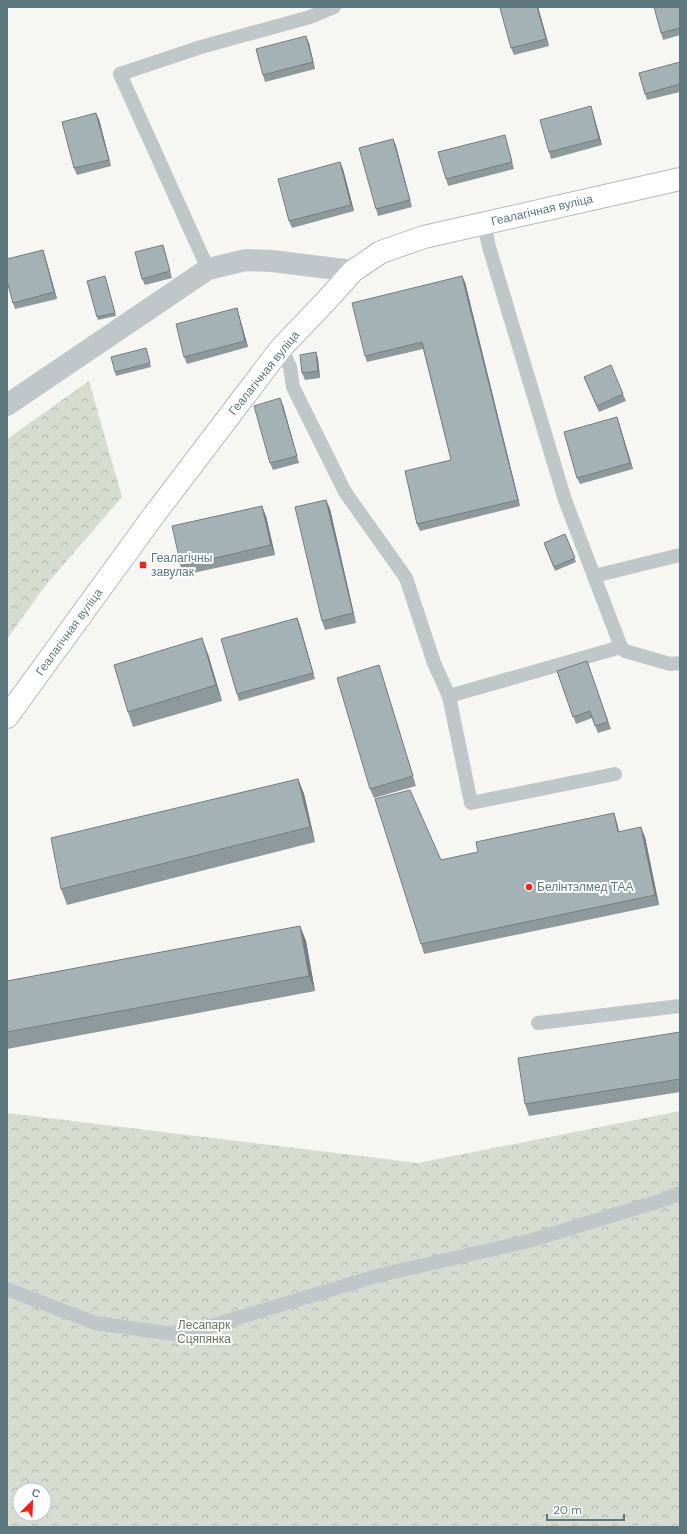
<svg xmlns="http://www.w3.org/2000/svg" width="687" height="1534" font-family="'DM Sans',sans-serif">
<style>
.forest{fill:url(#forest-crowns);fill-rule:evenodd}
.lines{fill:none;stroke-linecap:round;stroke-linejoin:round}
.secondary-casing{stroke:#b2bbbe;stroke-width:24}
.lane{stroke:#c0c7c9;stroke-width:14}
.street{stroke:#c0c7c9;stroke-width:22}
.secondary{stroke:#fff;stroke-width:22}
.wall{fill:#8e999c}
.shaded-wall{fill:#747d7f}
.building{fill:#a5b2b5;stroke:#747d7f}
.poi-dot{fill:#f22216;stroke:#fff;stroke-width:1.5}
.labels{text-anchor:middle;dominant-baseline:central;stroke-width:4;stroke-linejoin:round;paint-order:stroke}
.street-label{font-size:12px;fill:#5e7880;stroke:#fff}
.poi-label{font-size:12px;fill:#5e7880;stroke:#fff;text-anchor:start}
.park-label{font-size:12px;fill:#67785e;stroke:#fff}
</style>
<defs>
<pattern id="forest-crowns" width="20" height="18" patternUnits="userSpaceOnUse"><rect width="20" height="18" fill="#d7dcd1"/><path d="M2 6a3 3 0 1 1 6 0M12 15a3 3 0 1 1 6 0" fill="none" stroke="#b2b7af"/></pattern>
</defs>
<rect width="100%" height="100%" fill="#f6f6f2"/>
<g class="forest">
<polygon points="89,381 122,497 45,586 7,639 7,439"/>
<path d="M680 1111V1527H7V1113L418 1163ZM20 1490H44V1514H20Z"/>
</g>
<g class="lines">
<defs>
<polyline id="secondary" points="7,717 151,519 281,348 326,301 353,271 381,252 424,237 680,179"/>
</defs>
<use href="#secondary" class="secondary-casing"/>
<g class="lane">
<polyline points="484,224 489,247 565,500 621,647 625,651 670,664 680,663"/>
<polyline points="208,269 120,74 201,47 310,17 334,7"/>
<polyline points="281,348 290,367 293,387 345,492 406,578 434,663 449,696 471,803 615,774"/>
<polyline points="594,576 680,555"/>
<polyline points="449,696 621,647"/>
<polyline points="538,1023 680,1006"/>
<polyline points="7,1289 95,1323 181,1335 380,1275 529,1241 666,1199 680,1193"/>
</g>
<polyline class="street" points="7,405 208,269 246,260 272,261 353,271"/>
<use href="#secondary" class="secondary"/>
</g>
<g class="wall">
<polygon points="538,7 549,46 514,55 511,48"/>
<polygon points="680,7 680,35 663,40 661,33"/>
<polygon points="309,43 315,69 265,82 263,75"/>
<polygon points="680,62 680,92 647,100 645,94"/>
<polygon points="593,113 602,145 551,159 549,152"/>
<polygon points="99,119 111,166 77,175 74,168"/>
<polygon points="393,139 396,146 412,207 378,216 376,209"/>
<polygon points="507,142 514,169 448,186 446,179"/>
<polygon points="340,162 343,169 354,211 292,228 289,221"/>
<polygon points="163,245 165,252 172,278 145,285 142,279"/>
<polygon points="43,250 45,256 57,299 15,309 13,303"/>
<polygon points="105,276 116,316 98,320 97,317"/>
<polygon points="465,282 520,506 420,531 417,524 451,460 423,349 367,362 365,356"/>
<polygon points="237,308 239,315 248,347 187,364 184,357"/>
<polygon points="147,351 151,367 116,376 115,372"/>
<polygon points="316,352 318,359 320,378 305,380 302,373"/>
<polygon points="584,377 623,394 626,401 599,412"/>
<polygon points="283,405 299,463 273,470 270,463"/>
<polygon points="619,423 633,469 580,484 577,478"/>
<polygon points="326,500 330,509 356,623 325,630 322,621"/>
<polygon points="266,516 275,555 184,575 181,566"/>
<polygon points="565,534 576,562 555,571 544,543"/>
<polygon points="297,618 315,679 239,701 237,694"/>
<polygon points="208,654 222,701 133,727 128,712"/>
<polygon points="587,661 611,729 598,733 592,718 576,724 557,671"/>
<polygon points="382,675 416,786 374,798 370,789"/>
<polygon points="298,779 304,794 315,842 67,905 61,889"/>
<polygon points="614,813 617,823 619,832 645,837 659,905 424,954 421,944 441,860 478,852"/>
<polygon points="300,926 306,941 315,991 7,1049 7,981"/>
<polygon points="680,1032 680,1092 529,1116 525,1104"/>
</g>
<g class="shaded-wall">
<polygon points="537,7 538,7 549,46 546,39"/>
<polygon points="306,36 309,43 315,69 313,62"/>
<polygon points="591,106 593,113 602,145 599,139"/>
<polygon points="96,113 99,119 111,166 109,160"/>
<polygon points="393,139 396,146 412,207 410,200"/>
<polygon points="340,162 343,169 354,211 351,205"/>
<polygon points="43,250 45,256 57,299 54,292"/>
<polygon points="462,276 465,282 520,506 518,500"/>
<polygon points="237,308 239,315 248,347 245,341"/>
<polygon points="316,352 318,359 320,378 318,371"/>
<polygon points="280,398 283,405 299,463 297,456"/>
<polygon points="617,417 619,423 633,469 630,463"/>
<polygon points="326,500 330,509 356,623 353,613"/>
<polygon points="262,506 266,516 275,555 271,545"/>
<polygon points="297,618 300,625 315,679 313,673"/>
<polygon points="202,638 208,654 222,701 216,685"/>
<polygon points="298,779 304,794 315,842 310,827"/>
<polygon points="614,813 617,823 621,842 618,832"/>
<polygon points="641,827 645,837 659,905 655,895"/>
<polygon points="300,926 306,941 315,991 309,976"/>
</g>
<g class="building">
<polygon points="503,7 537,7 546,39 511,48 500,8"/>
<polygon points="654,7 680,7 680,28 661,33"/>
<polygon points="306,36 313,62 263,75 256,49"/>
<polygon points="680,62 680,84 645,94 639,73"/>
<polygon points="591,106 599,139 549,152 540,120"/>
<polygon points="96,113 109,160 74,168 62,122"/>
<polygon points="505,135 512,162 446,179 438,152"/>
<polygon points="393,139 410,200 376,209 359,148"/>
<polygon points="340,162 351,205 289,221 278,179"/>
<polygon points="163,245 170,271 142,279 135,252"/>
<polygon points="43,250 54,292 13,303 7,281 7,259"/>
<polygon points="105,276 115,313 97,317 87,281"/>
<polygon points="462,276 518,500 417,524 405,471 451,460 422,342 365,356 352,303"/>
<polygon points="237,308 245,341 184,357 176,324"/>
<polygon points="146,348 150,363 115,372 111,357"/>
<polygon points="316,352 318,371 302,373 300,355"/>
<polygon points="611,365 623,394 597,406 584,377"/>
<polygon points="280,398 297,456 270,463 254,406"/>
<polygon points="617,417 630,463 577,478 564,432"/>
<polygon points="326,500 353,613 322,621 295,507"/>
<polygon points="262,506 271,545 181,566 172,526"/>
<polygon points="565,534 575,558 554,567 544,543"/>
<polygon points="297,618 313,673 237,694 221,639"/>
<polygon points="202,638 216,685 128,712 114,665"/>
<polygon points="587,661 608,722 595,726 590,711 573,717 557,671"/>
<polygon points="379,665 413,776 370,789 337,678"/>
<polygon points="298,779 310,827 61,889 51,838"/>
<polygon points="410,790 441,860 478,852 476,842 614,813 618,832 641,827 655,895 421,944 375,799"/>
<polygon points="300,926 309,976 7,1032 7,981"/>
<polygon points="680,1032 680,1079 525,1104 518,1058"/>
</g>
<g class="poi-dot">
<rect x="139" y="561" width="8" height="8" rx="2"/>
<circle cx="529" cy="887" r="4"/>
</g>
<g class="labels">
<g class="street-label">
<text transform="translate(542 210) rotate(-13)">Геалагічная вуліца</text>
<text transform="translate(264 373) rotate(-51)">Геалагічная вуліца</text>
<text transform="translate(69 632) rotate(-54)">Геалагічная вуліца</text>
</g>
<g class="poi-label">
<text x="151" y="558">Геалагічны<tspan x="151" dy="14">завулак</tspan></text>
<text x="537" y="887">Белінтэлмед ТАА</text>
</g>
<g class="park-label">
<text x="204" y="1325">Лесапарк<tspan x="204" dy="14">Сцяпянка</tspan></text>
</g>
</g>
<rect width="687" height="1534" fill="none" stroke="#5e7880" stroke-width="16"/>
<g transform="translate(32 1502) rotate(24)"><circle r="19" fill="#ffffff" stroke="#bfc9cc"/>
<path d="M0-3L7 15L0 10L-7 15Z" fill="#f22216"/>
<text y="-6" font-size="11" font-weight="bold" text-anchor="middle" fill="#5e7880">С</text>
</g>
<path d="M547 1514v6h77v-6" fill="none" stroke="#5e7880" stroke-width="2"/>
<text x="553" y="1514" font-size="12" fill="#5e7880" stroke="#ffffff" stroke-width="3" paint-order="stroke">20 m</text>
</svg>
